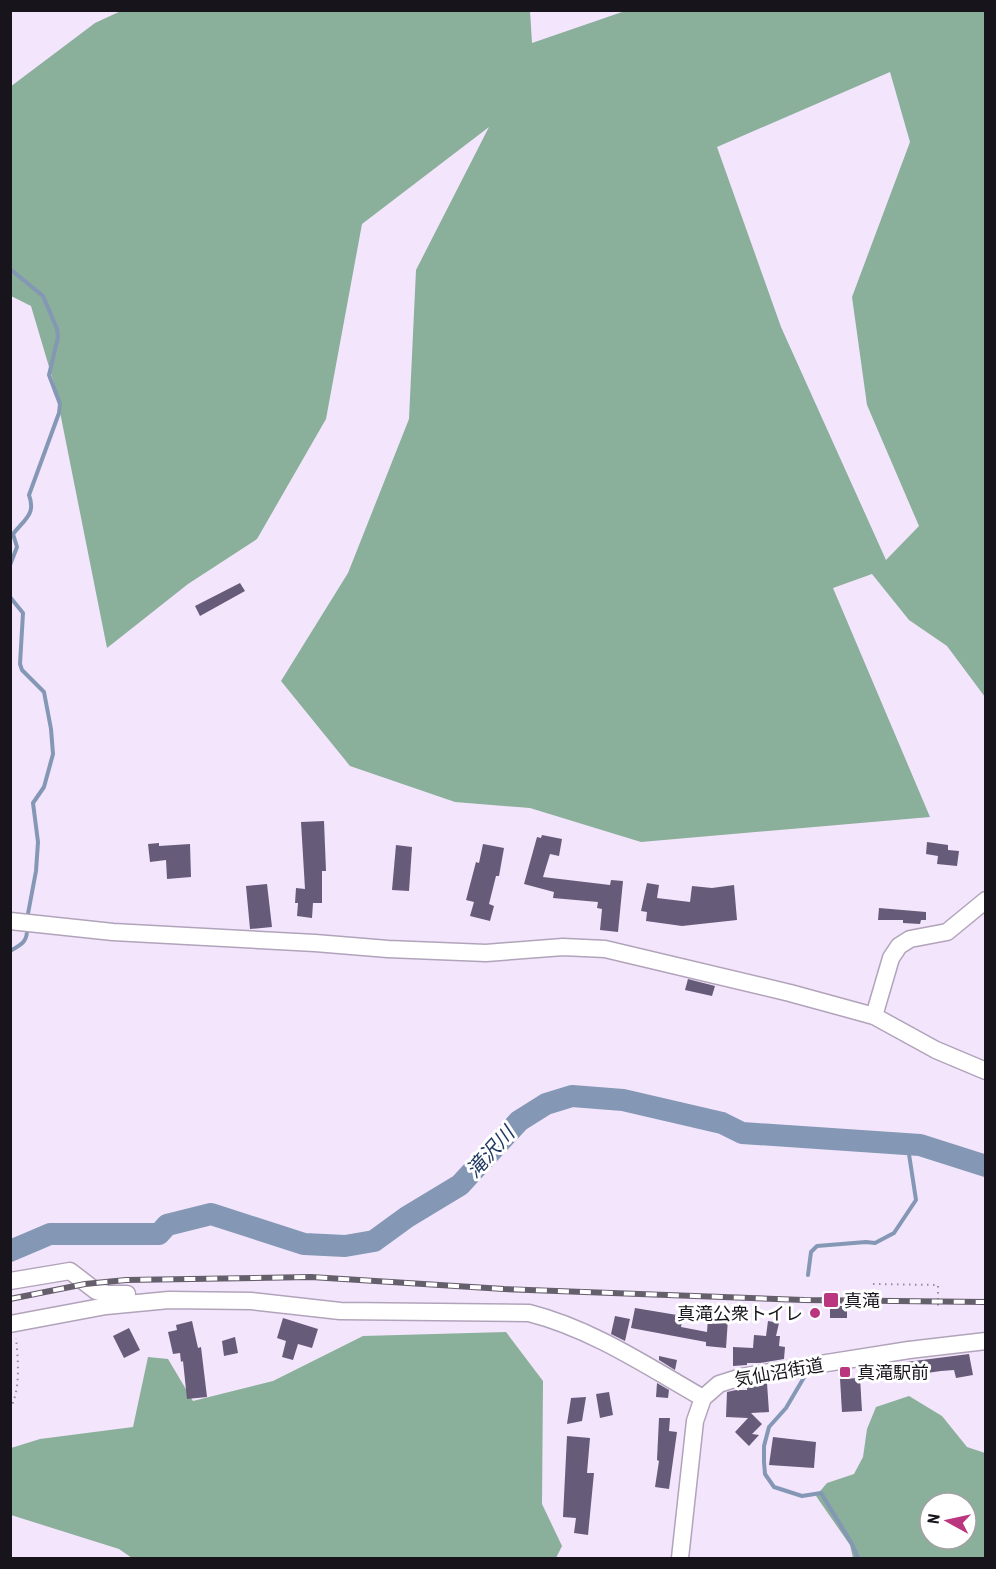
<svg xmlns="http://www.w3.org/2000/svg" width="996" height="1569" font-family="'Roboto Condensed','Noto Sans JP',sans-serif">
<style>
.forest{fill:#8aaf9a;fill-rule:evenodd}
.lines{fill:none;stroke-linecap:round;stroke-linejoin:round}
.stream{stroke:#8497b5;stroke-width:4}
.river{stroke:#8497b5;stroke-width:22}
.building{fill:#675b7a}
.minor-casing{stroke:#b1a4ba;stroke-width:19}
.path{stroke:#968c9d;stroke-width:2;stroke-dasharray:1.5 4.5;stroke-linecap:butt}
.minor{stroke:#fff;stroke-width:16}
.rail-casing{stroke:#655e6b;stroke-width:6}
.rail{stroke:#fff;stroke-width:4;stroke-dasharray:11;stroke-linecap:butt}
.poi-dot{fill:#ba3780;stroke:#fff;stroke-width:2}
.labels{text-anchor:middle;dominant-baseline:central;stroke-width:6;stroke-linejoin:round;paint-order:stroke}
.poi-label{font-size:18px;fill:#18141c;stroke:#fff;text-anchor:start}
.street-label{font-size:18px;fill:#18141c;stroke:#fff}
.water-label{font-size:20px;font-style:italic;fill:#1f3862;stroke:#fff}
</style>
<rect width="100%" height="100%" fill="#f3e5fc"/>
<g class="forest">
<path d="M123 10 530 11 532 43 625 11H985V697L947 646 909 620 872 574 833 588 930 817 641 842 530 808 455 802 350 766 281 681 348 573 409 419 416 270 489 127 362 224 326 419 257 539 188 584 107 648 55 387 31 306 11 296 10 87 95 23ZM890 72 910 142 852 297 867 405 919 526 886 560 781 327 717 147Z"/>
<polygon points="506,1332 543,1381 542,1504 562,1546 556,1558 132,1558 119,1549 11,1515 11,1448 40,1439 133,1427 148,1357 168,1359 193,1401 273,1381 363,1336"/>
<path d="M909 1396 942 1416 967 1447 985 1453V1558H853L850 1545 816 1496 827 1483 854 1474 863 1457 867 1429 876 1407ZM930 1503H966V1539H930Z"/>
</g>
<g class="lines">
<g class="stream">
<path d="M10 269 43 296 57 329 58 337 49 375 60 404 59 413 29 495C36 514 25 519 13 534L17 547 10 565"/>
<polyline points="10,597 23,613 20,664 22,670 44,692 51,729 53,754 44,787 33,803 38,842 36,871 27,919"/>
<path d="M10 951C23 944 28 941 27 926"/>
<polyline points="808,1275 811,1252 817,1246 866,1242 875,1243 894,1233 916,1200 909,1154 896,1143"/>
<polyline points="806,1374 786,1408 769,1427 764,1446 764,1462 765,1474 774,1487 802,1496 821,1493 852,1544 858,1558"/>
</g>
<polyline class="river" points="10,1251 50,1234 159,1234 167,1225 211,1214 304,1244 345,1246 374,1241 407,1217 460,1185 519,1121 546,1104 572,1096 623,1100 722,1123 742,1133 920,1145 986,1166"/>
</g>
<g class="building">
<polygon points="240,583 245,591 200,616 195,606"/>
<polygon points="324,821 326,871 322,871 322,903 313,903 312,918 297,916 298,903 295,903 296,888 305,889 301,822"/>
<polygon points="542,835 562,839 559,856 550,854 543,877 610,885 611,880 623,881 618,932 600,930 602,909 597,908 598,902 553,898 554,892 524,884 537,837 541,838"/>
<polygon points="927,842 948,845 948,850 959,851 957,866 937,864 938,856 926,854"/>
<polygon points="159,843 159,846 190,844 191,877 167,879 166,860 150,862 148,844"/>
<polygon points="483,844 504,848 499,876 496,876 489,904 494,906 490,921 470,916 474,902 466,900 476,862 479,863"/>
<polygon points="396,845 412,847 409,891 392,890"/>
<polygon points="647,883 659,885 657,898 690,902 692,886 712,888 734,885 737,920 682,926 646,921 647,912 641,911"/>
<polygon points="267,884 272,927 250,929 246,886"/>
<polygon points="879,908 926,912 926,920 921,920 920,924 903,923 903,920 878,920"/>
<polygon points="688,979 715,986 712,996 685,990"/>
<rect x="830" y="1306" width="17" height="12"/>
<polygon points="635,1308 683,1316 681,1327 707,1332 708,1318 728,1319 726,1348 706,1346 706,1342 631,1328"/>
<polygon points="615,1316 630,1319 625,1341 611,1334"/>
<polygon points="283,1318 318,1329 312,1348 298,1344 293,1360 282,1357 286,1341 277,1338"/>
<polygon points="192,1321 198,1348 201,1347 207,1397 187,1399 183,1361 181,1362 180,1353 173,1354 168,1332 177,1330 176,1325"/>
<polygon points="768,1321 779,1323 776,1336 780,1336 779,1346 785,1347 784,1359 760,1363 747,1363 747,1365 733,1366 733,1347 753,1348 754,1335 766,1336"/>
<polygon points="129,1328 140,1350 124,1358 113,1336"/>
<polygon points="235,1337 238,1353 224,1356 222,1341"/>
<polygon points="969,1354 973,1375 956,1378 954,1370 941,1371 877,1380 875,1366"/>
<polygon points="659,1356 677,1360 675,1370 659,1360"/>
<polygon points="860,1378 862,1411 842,1412 840,1379"/>
<polygon points="657,1383 669,1390 668,1398 656,1397"/>
<polygon points="767,1383 769,1412 751,1413 762,1424 752,1434 759,1435 749,1446 735,1432 748,1418 726,1417 727,1392 736,1390 747,1390 747,1387"/>
<polygon points="609,1392 613,1415 600,1418 596,1394"/>
<polygon points="586,1397 582,1421 567,1424 571,1398"/>
<polygon points="659,1418 670,1418 669,1431 677,1432 669,1489 655,1487 659,1461 657,1460"/>
<polygon points="567,1436 590,1438 587,1473 594,1473 588,1535 574,1533 576,1518 563,1517"/>
<polygon points="773,1437 816,1442 814,1468 769,1465"/>
</g>
<g class="lines">
<defs>
<g id="minor">
<polyline points="10,921 113,932 315,943 388,949 486,953 563,947 605,949 790,993 874,1016 936,1050 986,1071"/>
<polyline points="874,1016 891,958 899,946 910,939 947,932 986,900"/>
<polyline points="10,1281 70,1271 96,1291 108,1294 127,1294"/>
<path d="M10 1324 106 1306 169 1300 251 1301 340 1311 529 1313C592 1329 647 1366 703 1398"/>
<polyline points="680,1558 695,1421 703,1398 719,1384 741,1377 776,1371 909,1350 986,1341"/>
</g>
</defs>
<use href="#minor" class="minor-casing"/>
<g class="path">
<polyline points="873,1284 938,1285 938,1307"/>
<path d="M10 1409C21 1389 18 1360 16 1338"/>
</g>
<use href="#minor" class="minor"/>
<defs>
<polyline id="rail" points="10,1299 85,1284 126,1280 311,1277 504,1289 804,1300 986,1302"/>
</defs>
<use href="#rail" class="rail-casing"/>
<use href="#rail" class="rail"/>
</g>
<g class="poi-dot">
<rect x="823" y="1292" width="16" height="16" rx="3"/>
<circle cx="815" cy="1313" r="6"/>
<rect x="839" y="1366" width="12" height="12" rx="3"/>
</g>
<g class="labels">
<g class="poi-label">
<text x="844" y="1300">真滝</text>
<text x="803" y="1313" text-anchor="end">真滝公衆トイレ</text>
<text x="857" y="1372">真滝駅前</text>
</g>
<g class="street-label">
<text transform="translate(779 1372) rotate(-10)">気仙沼街道</text>
</g>
<g class="water-label">
<text transform="translate(490 1152) rotate(-48)">滝沢川</text>
</g>
</g>
<rect width="996" height="1569" fill="none" stroke="#18141c" stroke-width="24"/>
<g transform="translate(948 1521) rotate(278)"><circle r="28" fill="#ffffff" stroke="#a3a1a4" stroke-width="1.5"/>
<path d="M0-4.5L10 22L0 15L-10 22Z" fill="#ba3780"/>
<text y="-9" font-size="16" font-weight="bold" text-anchor="middle" fill="#18141c">N</text>
</g>
</svg>
